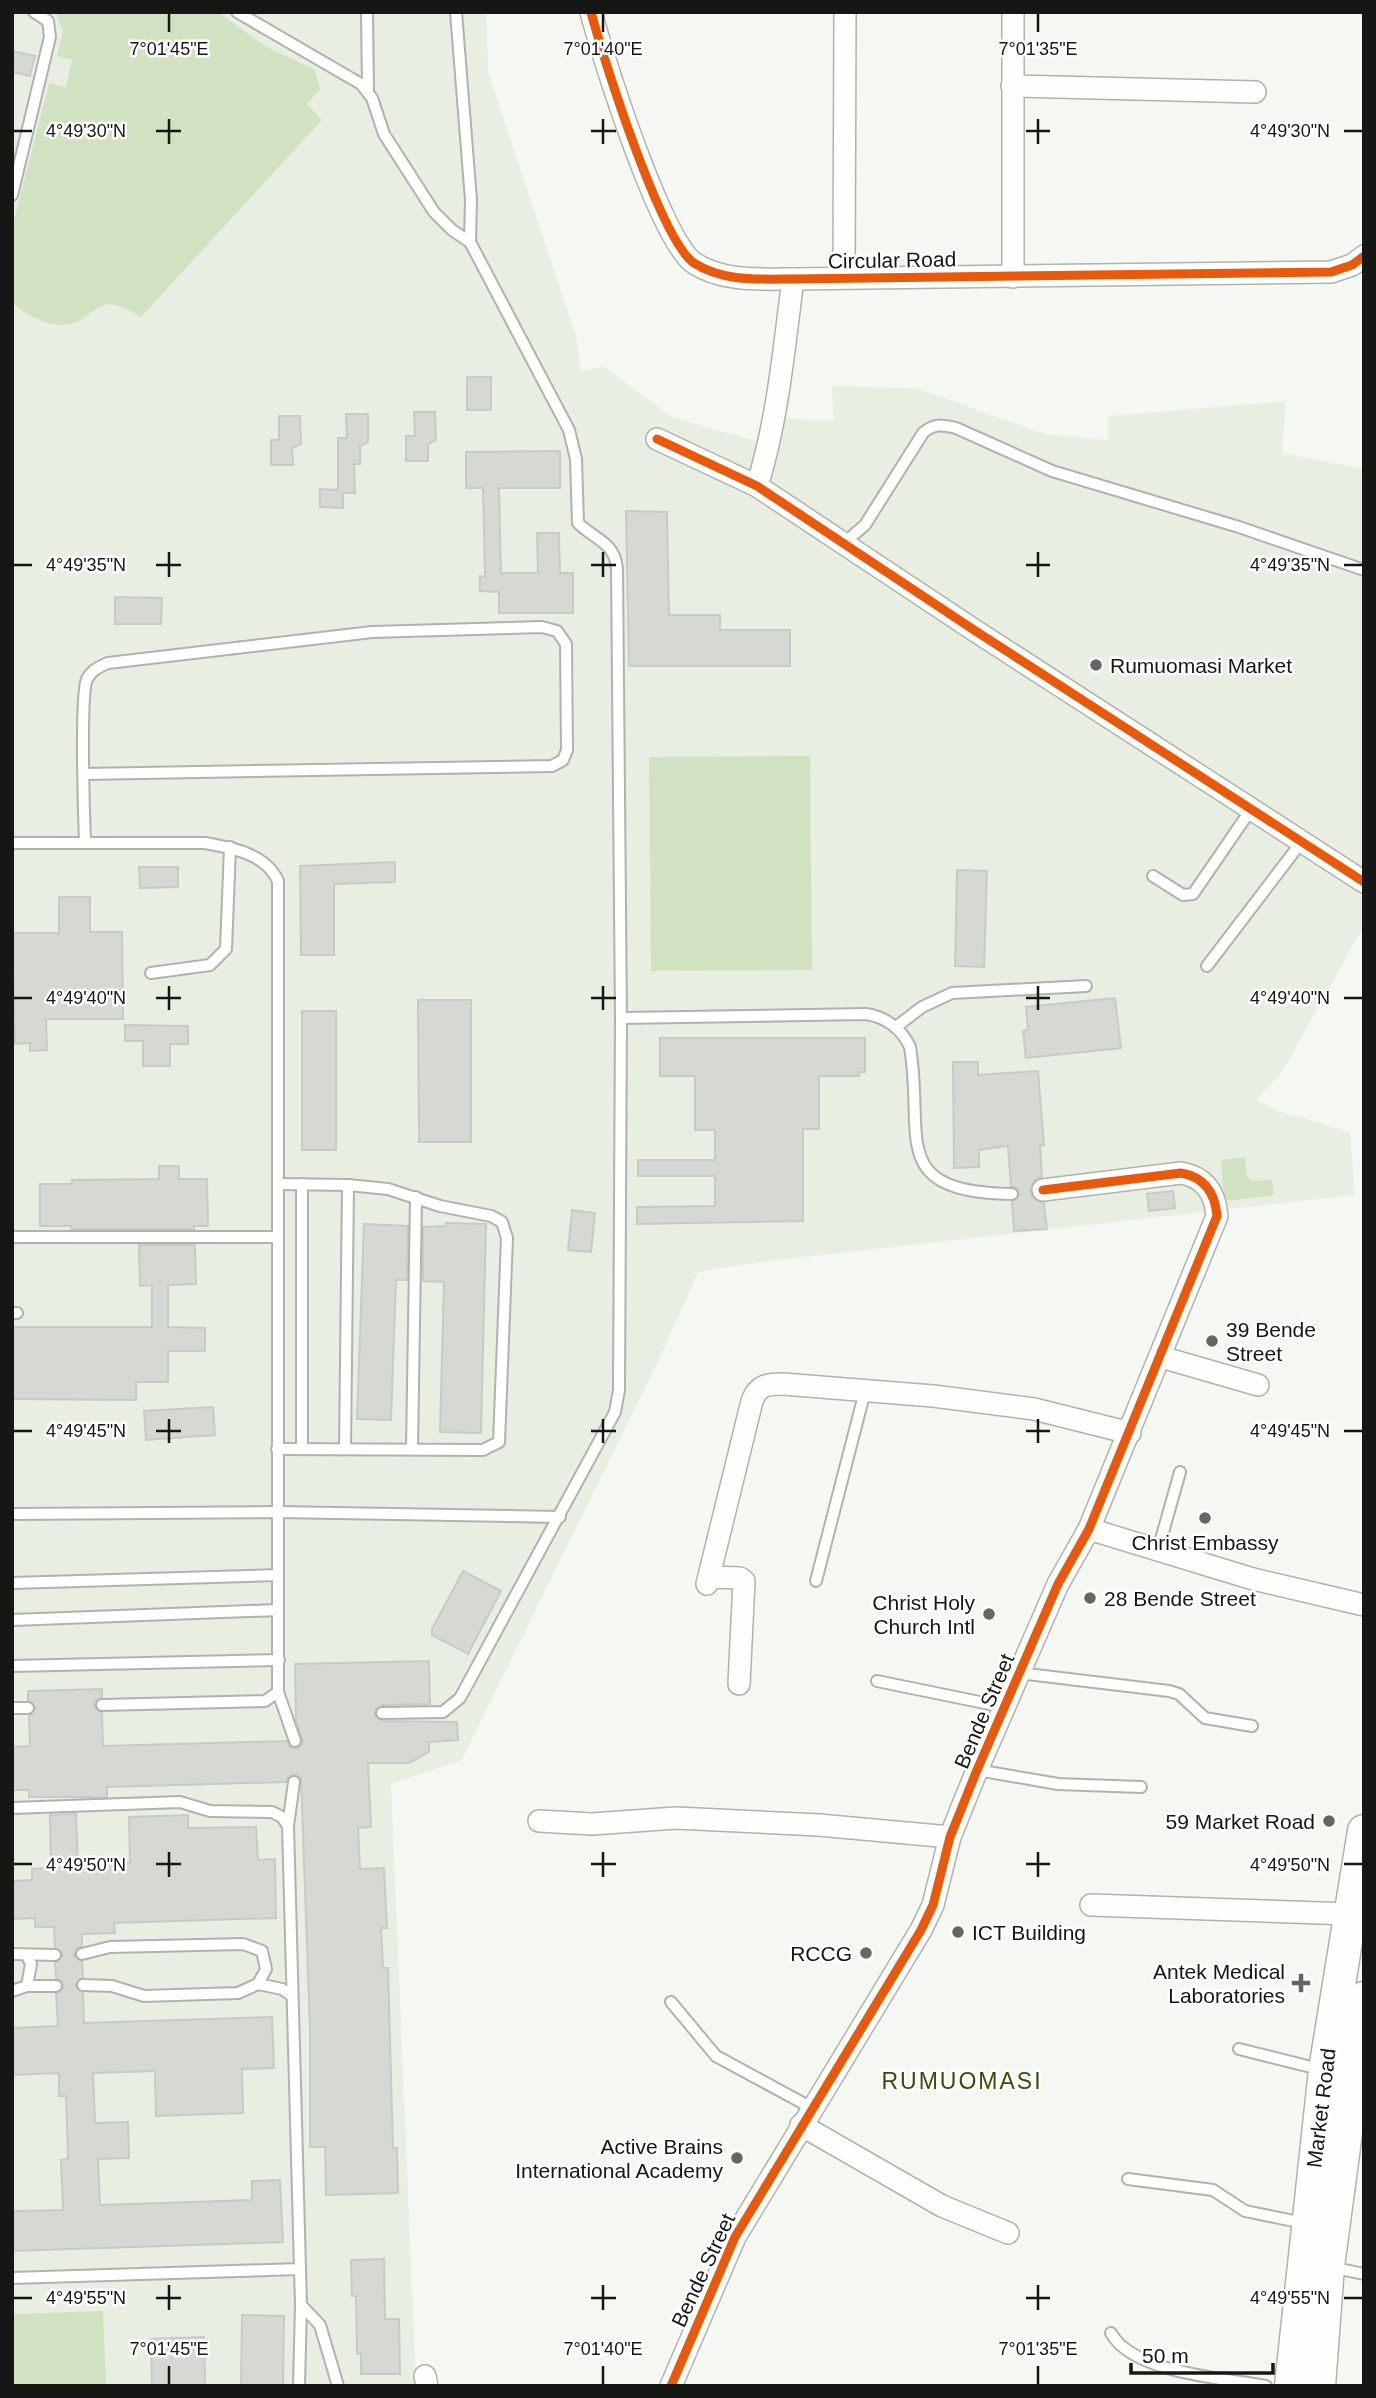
<svg xmlns="http://www.w3.org/2000/svg" width="1376" height="2398" font-family="Helvetica,sans-serif">
<style>
.built{fill:#e8efe2}
.green{fill:#d1e2c1}
.building{fill:#d6d8d3;stroke:#c8cac5;stroke-width:2}
.lines{fill:none;stroke-linecap:round;stroke-linejoin:round}
.service-casing{stroke:#b0b2ae;stroke-width:14}
.minor-casing{stroke:#b0b2ae;stroke-width:24}
.primary-casing{stroke:#b0b2ae;stroke-width:35}
.service{stroke:#fefefd;stroke-width:10}
.minor{stroke:#fefefd;stroke-width:21}
.primary{stroke:#fefefd;stroke-width:32}
.cycleway-casing{stroke:#fff;stroke-width:13}
.cycleway{stroke:#e8590c;stroke-width:9}
.ticks{fill:none;stroke:#151714;stroke-width:2.5}
.poi-dot{fill:#636662;stroke:#fff;stroke-width:2.5}
.labels{text-anchor:middle;dominant-baseline:central;stroke-width:5;stroke-linejoin:round;paint-order:stroke}
.street-label{font-size:21px;fill:#151714;stroke:#fff}
.poi-label{font-size:21px;fill:#151714;stroke:#fff;text-anchor:end}
.neighbourhood-label{font-size:23px;letter-spacing:2px;fill:#334f06;stroke:#fff}
.ticks-label{font-size:18px;text-anchor:middle;fill:#151714;stroke:#fff;stroke-width:5;stroke-linejoin:round;paint-order:stroke}
</style>
<rect width="100%" height="100%" fill="#f5f8f2"/>
<polygon class="built" points="12,12 486,12 488,71 576,336 581,372 603,366 672,417 760,442 765,417 834,421 832,386 916,388 1045,434 1108,440 1108,416 1286,401 1282,453 1364,469 1364,926 1282,1072 1256,1100 1279,1111 1350,1132 1355,1195 769,1261 698,1272 661,1355 462,1760 391,1784 416,2386 12,2386"/>
<g class="green">
<path d="M56 12H218L265 46 315 70 320 89 307 104 322 120 141 317C134 313 124 307 116 305 100 301 90 316 77 322 56 331 27 317 12 302V228L49 83 66 87 72 60 57 56 63 31Z"/>
<polygon points="810,756 812,970 651,971 649,757"/>
<polygon points="1245,1157 1247,1177 1253,1181 1272,1180 1274,1195 1229,1201 1224,1198 1221,1160"/>
<polygon points="103,2311 106,2386 12,2386 12,2314"/>
</g>
<g class="building">
<polygon points="12,51 35,56 30,76 12,72"/>
<rect x="467" y="377" width="24" height="33"/>
<polygon points="414,412 435,412 436,440 428,444 428,461 406,461 406,436 415,436"/>
<polygon points="346,414 368,414 368,442 360,446 360,464 354,464 355,493 343,493 343,508 320,507 320,489 338,490 338,438 347,438"/>
<polygon points="279,416 300,416 301,444 292,448 293,465 271,465 271,440 279,440"/>
<polygon points="560,451 560,488 499,488 501,573 538,573 537,533 559,533 560,573 573,573 573,613 499,613 499,592 480,591 480,576 485,577 483,488 466,488 466,452"/>
<polygon points="626,511 667,512 669,615 720,615 720,630 790,630 790,666 629,666"/>
<polygon points="115,597 162,598 161,624 115,624"/>
<polygon points="395,862 395,882 334,884 334,955 301,955 300,866"/>
<polygon points="139,867 178,867 178,887 140,888"/>
<polygon points="957,870 987,871 984,967 955,966"/>
<polygon points="59,897 90,897 90,932 122,932 123,1019 46,1019 47,1050 30,1051 30,1043 15,1044 12,933 59,933"/>
<polygon points="1115,998 1121,1048 1026,1058 1023,1031 1028,1030 1026,1007"/>
<polygon points="418,1000 471,1000 471,1142 419,1142"/>
<rect x="302" y="1011" width="34" height="139"/>
<polygon points="125,1025 188,1026 188,1044 170,1044 170,1066 143,1066 143,1041 125,1041"/>
<polygon points="660,1038 865,1038 865,1072 859,1072 859,1076 819,1076 819,1129 803,1129 803,1221 637,1224 637,1207 715,1206 715,1176 638,1176 638,1160 715,1160 715,1130 695,1130 695,1076 660,1076"/>
<polygon points="953,1062 978,1062 978,1075 1038,1071 1044,1145 1040,1145 1042,1177 1035,1180 1030,1191 1033,1198 1044,1203 1047,1229 1014,1231 1012,1202 1020,1194 1017,1188 1011,1186 1008,1146 979,1150 979,1167 954,1168"/>
<polygon points="159,1166 179,1166 179,1179 207,1179 208,1226 194,1226 194,1229 71,1229 71,1226 40,1226 40,1184 72,1184 72,1180 159,1179"/>
<polygon points="1173,1191 1175,1208 1149,1211 1147,1194"/>
<polygon points="572,1210 595,1213 591,1252 568,1250"/>
<polygon points="446,1223 486,1224 481,1433 440,1432 444,1282 423,1281 423,1227 446,1226"/>
<polygon points="364,1224 408,1226 407,1280 396,1280 391,1420 357,1419"/>
<polygon points="139,1245 195,1245 196,1284 168,1285 168,1327 205,1328 205,1351 168,1351 168,1382 136,1382 136,1400 12,1399 12,1327 152,1327 152,1285 140,1286"/>
<polygon points="213,1407 215,1435 146,1440 144,1411"/>
<polygon points="463,1571 501,1591 468,1654 432,1635 432,1629"/>
<polygon points="429,1661 430,1704 381,1705 375,1710 375,1716 382,1721 457,1722 458,1740 429,1742 429,1752 409,1763 368,1763 371,1827 358,1828 360,1869 384,1868 387,1928 381,1928 383,1968 388,1968 393,2149 397,2148 398,2193 326,2195 325,2147 310,2147 310,2029 301,1778 294,1774 288,1777 286,1782 107,1787 107,1797 29,1797 29,1790 12,1790 12,1747 30,1746 29,1716 36,1707 28,1700 28,1691 102,1689 102,1697 95,1701 94,1706 102,1713 103,1746 287,1741 290,1747 297,1749 303,1742 296,1721 295,1664"/>
<polygon points="76,1814 78,1865 130,1863 129,1817 188,1815 188,1828 256,1827 258,1860 275,1859 276,1918 114,1923 115,1933 82,1934 82,1946 76,1949 74,1955 82,1962 83,1977 75,1985 83,1993 84,2023 272,2017 274,2068 242,2069 243,2113 156,2116 155,2071 93,2073 95,2123 128,2122 129,2158 98,2159 100,2205 252,2200 252,2181 280,2180 283,2242 12,2251 12,2211 63,2210 61,2160 68,2159 66,2096 59,2096 59,2073 12,2075 12,2028 58,2026 56,1994 64,1987 62,1982 56,1978 55,1963 63,1955 55,1947 54,1927 35,1927 35,1918 12,1919 12,1881 32,1880 32,1869 51,1868 50,1815"/>
<polygon points="384,2259 385,2319 399,2319 400,2374 361,2374 361,2354 357,2354 356,2296 352,2296 351,2260"/>
<polygon points="242,2315 284,2316 283,2386 241,2386"/>
<polygon points="204,2337 205,2386 152,2386 151,2339"/>
</g>
<g class="lines">
<defs>
<g id="service">
<path d="M237 12 361 84 372 98 384 134 434 212 452 230 470 242 569 430 576 459 578 523C595 540 615 542 617 569L621 1018 619 1390 615 1412 460 1698 443 1712 382 1713"/>
<polyline points="367,12 368,91"/>
<polyline points="456,12 471,200 470,242"/>
<polyline points="12,195 50,37 48,21 34,12"/>
<path d="M844 543 865 525 923 433C934 423 943 425 956 428L1052 471 1239 527 1364 570"/>
<path d="M84 774 552 766 563 760 567 750 566 644 557 631 542 627 372 632 108 663C99 667 92 670 87 679 80 694 84 817 85 843"/>
<path d="M12 843H205C233 848 266 854 278 881V1692L265 1701 102 1705"/>
<polyline points="1153,876 1183,895 1193,894 1252,808"/>
<polyline points="1207,966 1303,840"/>
<polyline points="151,973 210,965 226,949 230,847"/>
<path d="M621 1018 866 1014C886 1017 902 1029 910 1047 925 1137 886 1192 1012 1194"/>
<polyline points="896,1027 922,1007 952,993 1086,986"/>
<polyline points="302,1184 302,1448"/>
<polyline points="12,1237 277,1237"/>
<polyline points="12,1313 17,1313"/>
<polyline points="345,1448 348,1185"/>
<polyline points="277,1449 483,1450 499,1442 507,1238 502,1222 491,1216 440,1206 388,1189 348,1185 278,1184"/>
<polyline points="412,1449 416,1197"/>
<polyline points="12,1514 277,1512 560,1517"/>
<polyline points="1158,1550 1180,1472"/>
<polyline points="816,1581 865,1391"/>
<polyline points="12,1583 277,1575"/>
<polyline points="12,1620 278,1610"/>
<polyline points="12,1666 279,1660"/>
<polyline points="1019,1673 1169,1691 1179,1694 1205,1718 1252,1726"/>
<polyline points="877,1681 1004,1707"/>
<polyline points="278,1692 295,1741"/>
<polyline points="12,1708 28,1708"/>
<polyline points="977,1770 1058,1784 1141,1787"/>
<polyline points="12,1808 180,1802 210,1811 272,1812 282,1817 288,1826 301,2305 299,2386"/>
<polyline points="288,1826 294,1782"/>
<polyline points="12,1954 55,1955"/>
<polyline points="82,1954 110,1947 243,1944 262,1951 266,1969 258,1984 238,1993 144,1996 112,1986 83,1985"/>
<polyline points="27,1956 31,1964 27,1986"/>
<polyline points="258,1984 282,1989 291,1995"/>
<polyline points="12,1991 27,1986 56,1986"/>
<polyline points="671,2002 716,2056 812,2108"/>
<polyline points="1239,2049 1323,2070"/>
<polyline points="1128,2179 1213,2190 1245,2211 1304,2223"/>
<polyline points="1330,2267 1364,2274"/>
<polyline points="12,2278 300,2269"/>
<polyline points="301,2305 320,2325 338,2386"/>
<path d="M1111 2333C1133 2373 1223 2378 1266 2386"/>
</g>
<g id="minor">
<path d="M591 12C603 58 661 241 694 263 723 282 760 279 793 279L1331 272 1352 265 1364 256"/>
<polyline points="1012,86 1255,92"/>
<polyline points="844,277 845,12"/>
<polyline points="1013,277 1013,12"/>
<polyline points="657,439 757,486 974,630 1364,882"/>
<path d="M757 486C778 419 784 348 793 279"/>
<polyline points="1161,1357 1258,1385"/>
<polyline points="1089,1529 1253,1579 1364,1605"/>
<polyline points="709,1577 740,1578 744,1581 739,1684"/>
<path d="M707 1584 752 1401C758 1385 767 1384 783 1384L933 1396 1034 1409 1130 1433"/>
<polyline points="539,1821 592,1824 676,1818 819,1825 950,1837"/>
<polyline points="1091,1905 1350,1914"/>
<polyline points="801,2125 942,2206 1008,2233"/>
<polyline points="425,2376 427,2386"/>
<path d="M671 2386 735 2237 921 1930 933 1905 950 1837 977 1770 1058 1584 1089 1529 1217 1216C1215 1192 1204 1177 1181 1173L1043 1190"/>
</g>
<g id="primary">
<polyline points="1291,2386 1325,2070 1364,1831"/>
<polyline points="1319,2386 1328,2266 1364,1998"/>
</g>
</defs>
<use href="#service" class="service-casing"/>
<use href="#minor" class="minor-casing"/>
<use href="#primary" class="primary-casing"/>
<use href="#service" class="service"/>
<use href="#minor" class="minor"/>
<use href="#primary" class="primary"/>
<defs>
<g id="cycleway">
<path d="M591 12C603 58 661 241 694 263 723 282 760 279 793 279L1331 272 1352 265 1364 256"/>
<polyline points="657,439 757,486 974,630 1364,882"/>
<path d="M671 2386 735 2237 921 1930 933 1905 950 1837 977 1770 1058 1584 1089 1529 1217 1216C1215 1192 1204 1177 1181 1173L1043 1190"/>
</g>
</defs>
<use href="#cycleway" class="cycleway-casing"/>
<use href="#cycleway" class="cycleway"/>
</g>
<path class="ticks" d="M169 14V32M603 14V32M1038 14V32M169 119V144M603 119V144M1038 119V144M14 131H32M156 131H181M591 131H616M1026 131H1050M1344 131H1362M169 552V577M603 552V577M1038 552V577M14 565H32M156 565H181M591 565H616M1026 565H1050M1344 565H1362M169 986V1010M603 986V1010M1038 986V1010M14 998H32M156 998H181M591 998H616M1026 998H1050M1344 998H1362M169 1419V1443M603 1419V1443M1038 1419V1443M14 1431H32M156 1431H181M591 1431H616M1026 1431H1050M1344 1431H1362M169 1852V1877M603 1852V1877M1038 1852V1877M14 1864H32M156 1864H181M591 1864H616M1026 1864H1050M1344 1864H1362M169 2285V2310M603 2285V2310M1038 2285V2310M14 2298H32M156 2298H181M591 2298H616M1026 2298H1050M1344 2298H1362M169 2366V2384M603 2366V2384M1038 2366V2384"/>
<g class="poi-dot">
<circle cx="1096" cy="665" r="7"/>
<circle cx="1212" cy="1341" r="7"/>
<circle cx="1205" cy="1518" r="7"/>
<circle cx="1090" cy="1598" r="7"/>
<circle cx="989" cy="1614" r="7"/>
<circle cx="1329" cy="1821" r="7"/>
<circle cx="958" cy="1932" r="7"/>
<circle cx="866" cy="1953" r="7"/>
<path d="M1297.5 1972.5h7v7h7v7h-7v7h-7v-7h-7v-7h7z"/>
<circle cx="737" cy="2158" r="7"/>
</g>
<g class="labels">
<g class="street-label">
<text transform="translate(892 260) rotate(-1)">Circular Road</text>
<text transform="translate(984 1711) rotate(-67)">Bende Street</text>
<text transform="translate(1321 2108) rotate(-83)">Market Road</text>
<text transform="translate(703 2270) rotate(-65)">Bende Street</text>
</g>
<g class="poi-label">
<text x="1110" y="665" text-anchor="start">Rumuomasi Market</text>
<text x="1226" y="1329" text-anchor="start">39 Bende<tspan x="1226" dy="24">Street</tspan></text>
<text x="1205" y="1542" text-anchor="middle">Christ Embassy</text>
<text x="1104" y="1598" text-anchor="start">28 Bende Street</text>
<text x="975" y="1602">Christ Holy<tspan x="975" dy="24">Church Intl</tspan></text>
<text x="1315" y="1821">59 Market Road</text>
<text x="972" y="1932" text-anchor="start">ICT Building</text>
<text x="852" y="1953">RCCG</text>
<text x="1285" y="1971">Antek Medical<tspan x="1285" dy="24">Laboratories</tspan></text>
<text x="723" y="2146">Active Brains<tspan x="723" dy="24">International Academy</tspan></text>
</g>
<g class="neighbourhood-label">
<text x="962" y="2081">RUMUOMASI</text>
</g>
</g>
<g class="ticks-label">
<text x="169" y="55">7°01'45"E</text>
<text x="603" y="55">7°01'40"E</text>
<text x="1038" y="55">7°01'35"E</text>
<text x="1290" y="137">4°49'30"N</text>
<text x="86" y="137">4°49'30"N</text>
<text x="1290" y="571">4°49'35"N</text>
<text x="86" y="571">4°49'35"N</text>
<text x="1290" y="1004">4°49'40"N</text>
<text x="86" y="1004">4°49'40"N</text>
<text x="86" y="1437">4°49'45"N</text>
<text x="1290" y="1437">4°49'45"N</text>
<text x="1290" y="1871">4°49'50"N</text>
<text x="86" y="1871">4°49'50"N</text>
<text x="86" y="2304">4°49'55"N</text>
<text x="1290" y="2304">4°49'55"N</text>
<text x="169" y="2355">7°01'45"E</text>
<text x="603" y="2355">7°01'40"E</text>
<text x="1038" y="2355">7°01'35"E</text>
</g>
<rect width="1376" height="2398" fill="none" stroke="#151714" stroke-width="28"/>
<path d="M1131 2363v10h142v-10" fill="none" stroke="#151714" stroke-width="3.5"/>
<text x="1142" y="2363" font-size="21" fill="#151714" stroke="#ffffff" stroke-width="5" paint-order="stroke">50 m</text>
</svg>
